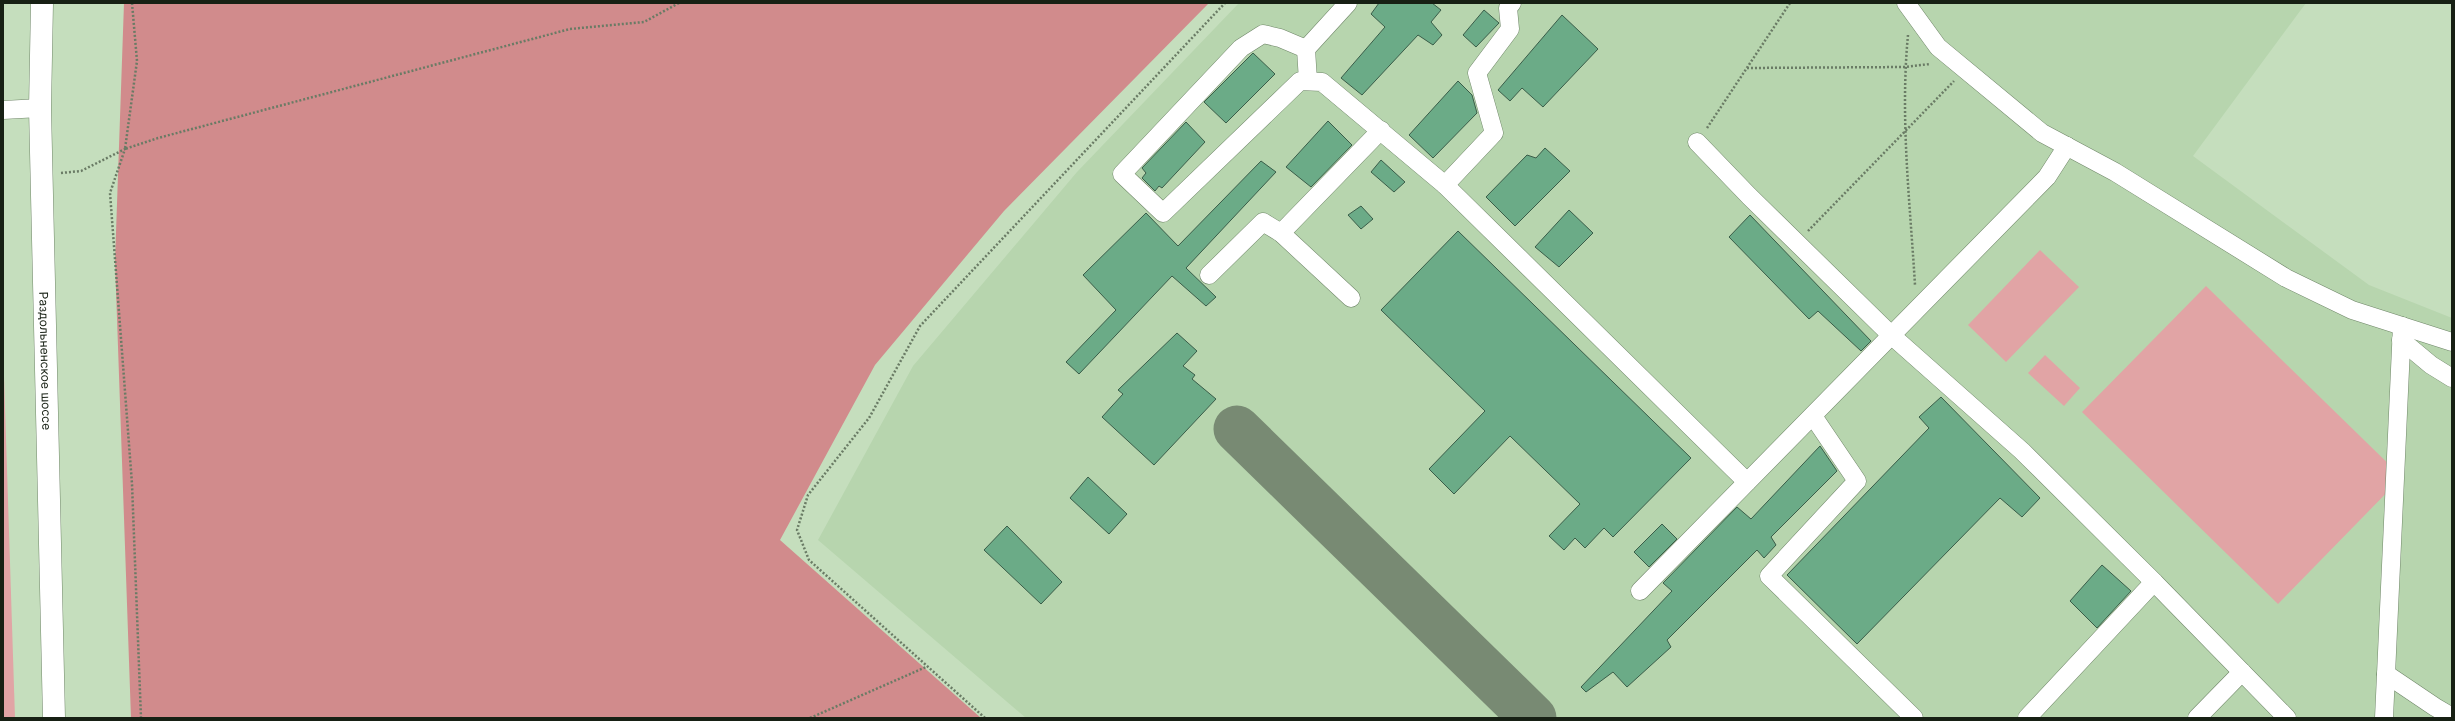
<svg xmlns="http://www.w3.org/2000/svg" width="2455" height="721" font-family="Inter,sans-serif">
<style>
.built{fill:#b7d5ae}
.green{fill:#e1a4a5}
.forest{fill:#d18b8c}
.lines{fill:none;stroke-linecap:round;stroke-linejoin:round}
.taxiway{stroke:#788a73;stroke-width:47}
.building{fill:#6bab87;stroke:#3a5d49}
.minor-casing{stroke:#708769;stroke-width:19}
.major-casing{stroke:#708769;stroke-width:23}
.path{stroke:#6a7b65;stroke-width:2.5;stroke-dasharray:2 2;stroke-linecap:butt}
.minor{stroke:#fff;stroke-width:18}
.major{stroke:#fff;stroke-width:22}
.labels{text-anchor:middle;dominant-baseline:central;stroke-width:3;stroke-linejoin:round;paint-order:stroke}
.street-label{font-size:12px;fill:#172014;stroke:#c5debd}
</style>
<rect width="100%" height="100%" fill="#c5debd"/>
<polygon class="built" points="1239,3 2306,3 2193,156 2369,285 2452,318 2452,718 1026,718 818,540 913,366 1077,172"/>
<g class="green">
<polygon points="2040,250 2079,287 2006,362 1968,325"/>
<polygon points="2206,286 2402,477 2278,604 2082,412"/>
<polygon points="3,345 15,718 3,718"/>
<polygon points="2045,355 2080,388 2064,406 2028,373"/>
</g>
<polygon class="forest" points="124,3 1209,3 1004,211 875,365 780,540 981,718 131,718 115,261"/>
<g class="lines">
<polyline class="taxiway" points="1237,429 1533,718"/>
</g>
<g class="building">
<polygon points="1379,3 1432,3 1441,10 1431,22 1442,35 1433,45 1418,35 1362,95 1341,78 1385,27 1371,14"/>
<polygon points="1484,10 1499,23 1476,47 1463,35"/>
<polygon points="1562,15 1598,49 1543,107 1522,88 1510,101 1498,90"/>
<polygon points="1253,53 1275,74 1226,123 1204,102"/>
<polygon points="1458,81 1472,95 1477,113 1433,158 1409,135"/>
<polygon points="1328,121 1352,145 1311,187 1286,167"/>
<polygon points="1186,122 1205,142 1162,188 1159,186 1155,191 1142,178 1146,173 1142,168"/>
<polygon points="1545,148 1570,171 1515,226 1486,197 1527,155 1536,158"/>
<polygon points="1381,160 1405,182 1394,192 1371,172"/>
<polygon points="1261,161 1276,172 1186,268 1216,297 1206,306 1172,276 1079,374 1066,362 1116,310 1083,275 1146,213 1178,246"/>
<polygon points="1361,206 1373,219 1361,229 1348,215"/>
<polygon points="1569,210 1593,233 1559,267 1535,247"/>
<polygon points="1750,215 1871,341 1861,351 1818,311 1809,319 1729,237"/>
<polygon points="1458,231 1691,458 1613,537 1604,528 1585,548 1575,538 1564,550 1549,536 1580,504 1510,436 1454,494 1429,469 1485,411 1381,310"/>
<polygon points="1177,333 1197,351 1183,366 1195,375 1192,379 1216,399 1154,465 1102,417 1123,394 1118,390"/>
<polygon points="1941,397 2040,498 2022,517 2000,498 1857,644 1787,575 1929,428 1919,417"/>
<polygon points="1820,446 1837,471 1771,537 1776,545 1764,558 1757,550 1667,640 1671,647 1627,687 1613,672 1586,692 1581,687 1672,591 1663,583 1737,507 1751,519"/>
<polygon points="1088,477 1127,514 1109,534 1070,498"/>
<polygon points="1662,524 1677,539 1649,567 1634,552"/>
<polygon points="1007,526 1062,582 1041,604 984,550"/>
<polygon points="2102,565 2131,591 2097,628 2070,601"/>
</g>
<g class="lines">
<defs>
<g id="minor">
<polyline points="1348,3 1306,49 1280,38 1263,34 1241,48 1122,174 1163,213 1300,81 1322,82 1445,185 1494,133 1477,73 1510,29 1508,8 1512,3"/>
<polyline points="1906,3 1938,47 2042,133 2115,172 2286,278 2352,310 2452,342"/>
<polyline points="1306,49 1308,81"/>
<polyline points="3,110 40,108"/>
<polyline points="1697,142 1749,196 1891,335 2022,451 2154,582"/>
<polyline points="1445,185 1747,482"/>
<polyline points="1281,233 1381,130"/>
<polyline points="1209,275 1263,222 1281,233 1351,298"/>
<polyline points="2401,340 2431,365 2452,378"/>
<polyline points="1813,416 1857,481 1769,576 1914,718"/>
<polyline points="1640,591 2047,177 2067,146"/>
<polyline points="2386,674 2435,707 2452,717"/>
<polyline points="2027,718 2154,582 2287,718"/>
<polyline points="2197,718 2242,672"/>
<polyline points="2384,718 2402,326"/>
</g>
<g id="major">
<path id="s1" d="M42 3 40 108 54 718"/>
</g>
</defs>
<use href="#minor" class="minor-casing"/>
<use href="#major" class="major-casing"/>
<g class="path">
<polyline points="132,3 137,61 125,149 158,138 570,29 644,22 679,3"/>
<path d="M1908 35C1900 118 1910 202 1915 285"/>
<polyline points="1747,68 1905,67 1930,64"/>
<polyline points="1707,128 1790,3"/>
<polyline points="61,173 81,171 125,149 110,193 132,484 141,718"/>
<polyline points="1808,231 1954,81"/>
<polyline points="810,718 926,667"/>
<polyline points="985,718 809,560 797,530 808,495 869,418 920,326 1225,3"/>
</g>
<use href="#minor" class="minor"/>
<use href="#major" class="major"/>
</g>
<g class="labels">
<g class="street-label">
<text stroke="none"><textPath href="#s1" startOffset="358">Раздольненское шоссе</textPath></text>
</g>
</g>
<rect width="2455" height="721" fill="none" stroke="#172014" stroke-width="8"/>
</svg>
